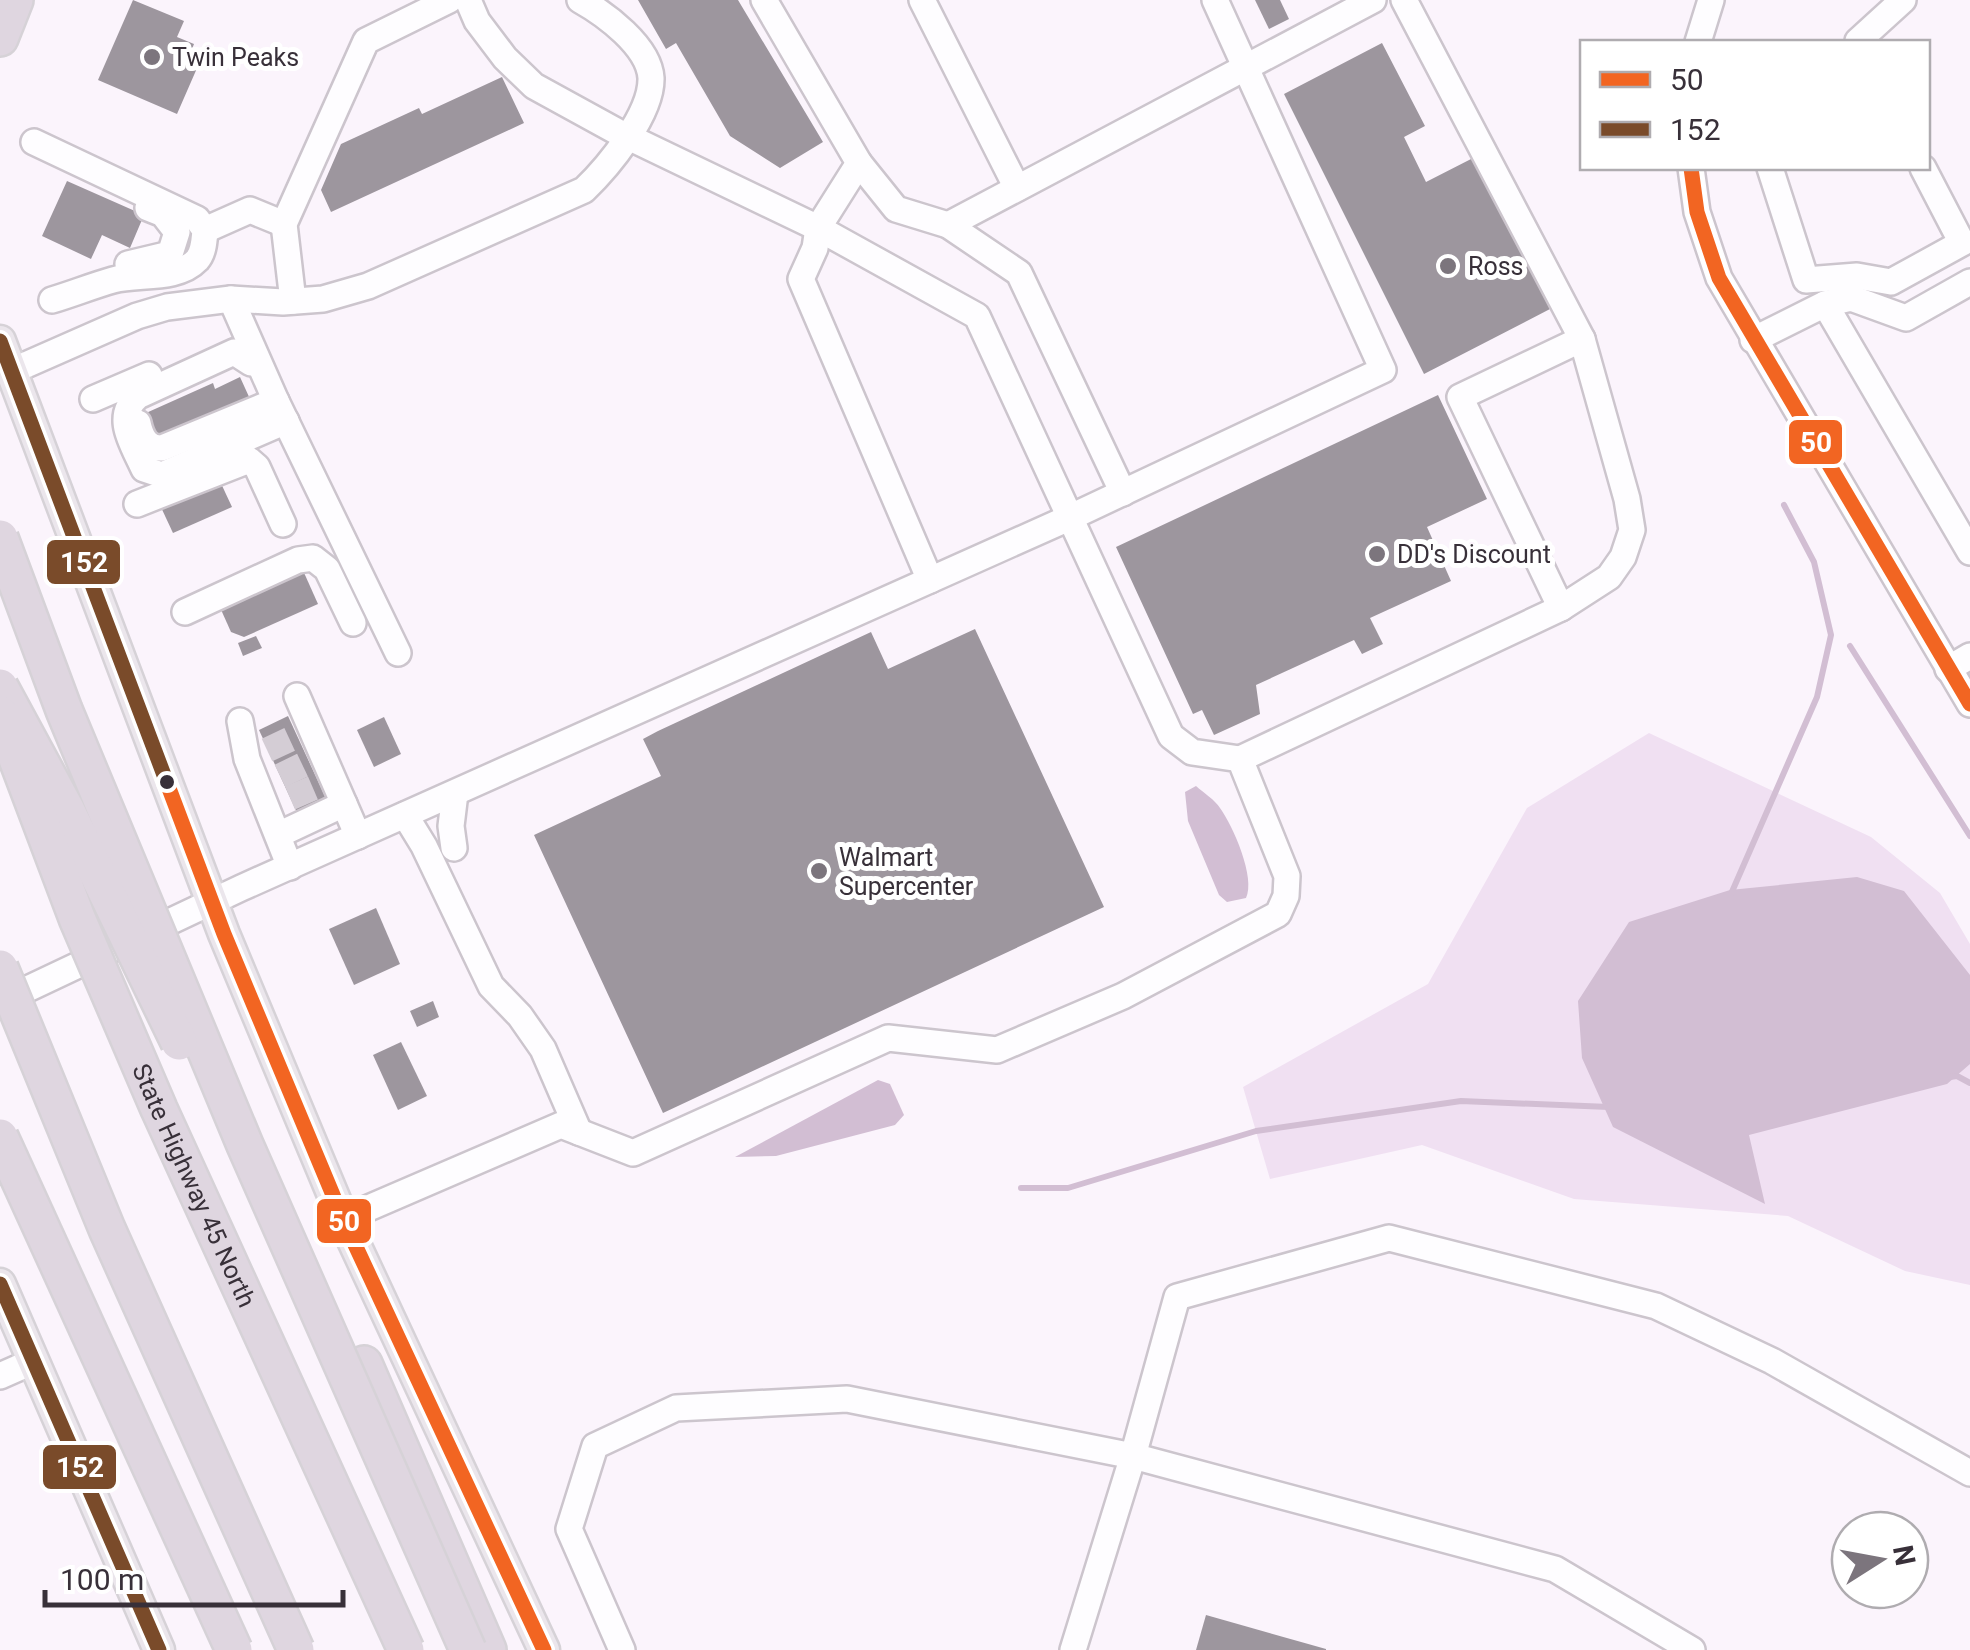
<svg xmlns="http://www.w3.org/2000/svg" width="1970" height="1650" font-family="Roboto,sans-serif">
<style>
.green{fill:#f0e0f2}
.water{fill:#d2bed3}
.lines{fill:none;stroke-linecap:round;stroke-linejoin:round}
.stream{stroke:#d2bed3;stroke-width:6}
.building{fill:#9d969e}
.minor-tunnel{stroke:#d4cdd5;stroke-width:25;stroke-dasharray:25 12;stroke-linecap:butt}
.minor-casing{stroke:#ccc5cd;stroke-width:30}
.major-casing{stroke:#d6d2d7;stroke-width:35}
.highway-casing{stroke:#d6d2d7;stroke-width:40}
.minor{stroke:#fefdff;stroke-width:25}
.major{stroke:#ebe6ec;stroke-width:30}
.highway{stroke:#dfd6e0;stroke-width:35}
.highway-bridge-casing{stroke:#d6d2d7;stroke-width:40;stroke-linecap:butt}
.highway-bridge{stroke:#dfd6e0;stroke-width:35}
.bus-1-casing{stroke:#fff;stroke-width:22}
.bus-2-casing{stroke:#fff;stroke-width:22}
.bus-1{stroke:#f26522;stroke-width:15}
.bus-2{stroke:#7a4b2a;stroke-width:15}
.poi-dot{fill:#7c757d;stroke:#fff;stroke-width:4}
.bus-dot{fill:#383039;stroke:#fff;stroke-width:4}
.labels{text-anchor:middle;dominant-baseline:central;stroke-width:10;stroke-linejoin:round;paint-order:stroke}
.poi-label{font-size:25px;fill:#383039;stroke:#fff;text-anchor:start}
.street-label{font-size:25px;fill:#383039;stroke:#fff}
.line-badge{stroke:#fff;stroke-width:4}
.badge-label{font-size:28px;text-anchor:middle;font-weight:bold;fill:#fff}
</style>
<rect width="100%" height="100%" fill="#fbf4fc"/>
<polygon class="green" points="1649,733 1871,837 1940,893 1970,944 1970,1285 1905,1271 1788,1216 1574,1199 1422,1145 1270,1179 1243,1087 1428,984 1527,808"/>
<g class="water">
<path d="M1196 786C1204 793 1215 800 1220 808 1233 826 1256 878 1246 898L1227 902 1219 895 1188 821 1185 792Z"/>
<polygon points="1857,877 1904,891 1970,975 1970,1064 1947,1084 1749,1135 1765,1204 1613,1127 1582,1058 1578,1001 1629,922 1730,890"/>
<polygon points="878,1080 890,1084 904,1115 895,1125 776,1156 735,1157"/>
</g>
<g class="lines">
<g class="stream">
<polyline points="1850,646 1970,836"/>
<polyline points="1731,894 1817,697 1831,635 1814,562 1784,505"/>
<polyline points="1950,1077 1957,1076 1970,1083"/>
<polyline points="1021,1188 1068,1188 1256,1131 1461,1101 1609,1107"/>
</g>
</g>
<g class="building">
<polygon points="133,0 184,21 177,37 194,44 190,54 201,59 177,114 98,80"/>
<polygon points="638,0 738,0 823,142 780,168 730,136 676,43 666,49"/>
<polygon points="1255,0 1280,0 1289,19 1269,29"/>
<polygon points="1382,43 1425,126 1404,137 1426,182 1473,158 1550,309 1424,374 1284,94"/>
<polygon points="502,77 524,123 331,212 321,190 341,144 419,108 422,114"/>
<polygon points="67,181 144,215 130,248 102,235 91,259 42,236"/>
<polygon points="240,377 250,399 157,438 146,413 213,383 215,389"/>
<polygon points="1438,395 1487,499 1427,527 1451,581 1370,618 1383,644 1362,654 1354,640 1256,685 1260,714 1214,735 1202,710 1193,714 1116,547"/>
<polygon points="218,477 232,507 173,533 159,503"/>
<polygon points="301,566 318,604 244,637 231,632 218,603"/>
<polygon points="975,629 1104,907 663,1113 534,835 661,776 643,739 658,731 871,632 888,669"/>
<polygon points="256,636 262,648 243,656 238,643"/>
<polygon points="288,716 329,805 300,819 259,730"/>
<polygon points="384,717 401,754 374,767 357,730"/>
<polygon points="376,908 400,964 354,985 329,929"/>
<polygon points="433,1001 439,1017 417,1027 410,1011"/>
<polygon points="401,1042 427,1096 398,1110 373,1055"/>
<polygon points="1206,1615 1326,1649 1326,1650 1196,1650"/>
</g>
<g class="lines">
<g class="minor-tunnel">
<polyline points="267,750 297,736"/>
<polyline points="280,776 309,762"/>
<polyline points="290,798 320,785"/>
</g>
<defs>
<g id="minor">
<polyline points="764,0 859,163 818,228 815,248 801,279 930,580"/>
<polyline points="922,0 1017,188"/>
<polyline points="1858,41 1903,0"/>
<polyline points="1698,42 1711,0"/>
<path d="M34 142 197 219 205 230C204 240 204 252 197 260 177 281 138 273 113 280 92 286 72 294 52 300"/>
<polyline points="859,163 896,209 948,225 1019,273 1123,493"/>
<polyline points="1691,168 1697,212 1719,278 1970,704"/>
<polyline points="1770,168 1806,280 1857,276 1891,282 1962,243 1923,168"/>
<polyline points="948,225 1373,0"/>
<polyline points="205,230 250,210 284,224"/>
<polyline points="128,264 170,254 177,232 163,214 148,208"/>
<polyline points="231,299 276,401 398,653"/>
<polyline points="293,301 284,224 366,41 449,0"/>
<polyline points="1825,304 1970,552"/>
<polyline points="1753,340 1825,304 1851,298 1906,318 1970,282"/>
<path d="M251 363 234 352 138 396C113 417 133 444 144 469L162 475 286 421"/>
<path d="M12 371 137 316 167 307 231 299 283 302 323 299 368 286 584 190C608 167 652 114 651 78 649 46 605 14 580 0"/>
<polyline points="93,399 149,375"/>
<path d="M138 423C141 437 147 449 162 448L276 401"/>
<polyline points="137,504 249,460 257,467 283,524"/>
<polyline points="1561,608 1460,397 1582,339"/>
<polyline points="185,612 298,560 313,558 327,569 353,623"/>
<polyline points="1948,669 1970,656"/>
<polyline points="297,696 358,836"/>
<polyline points="240,721 247,759 290,867"/>
<polyline points="1240,759 1561,608 1609,577 1623,557 1632,530 1627,499 1582,339 1404,0"/>
<polyline points="405,815 424,846 491,986 520,1016 543,1049 579,1132"/>
<polyline points="278,835 344,804"/>
<polyline points="454,848 451,826 455,793"/>
<polyline points="0,1002 241,888 1071,517 1383,370 1215,0"/>
<polyline points="343,1219 561,1125 633,1153 888,1038 997,1050 1123,996 1278,914 1286,896 1287,876 1240,759 1192,752 1171,736 977,316 818,228 616,131 534,86 505,58 477,21 468,0"/>
<polyline points="0,1376 34,1361"/>
<polyline points="622,1650 569,1529 595,1446 676,1408 847,1399 1133,1456 1555,1569 1692,1650"/>
<polyline points="1073,1650 1133,1456 1177,1297 1389,1238 1656,1306 1772,1361 1970,1473"/>
</g>
<g id="major">
<polyline points="0,341 224,934 343,1219 544,1650"/>
<polyline points="0,1284 159,1650"/>
</g>
<g id="highway">
<polyline points="0,38 15,0"/>
<polyline points="364,1364 488,1650"/>
</g>
</defs>
<use href="#minor" class="minor-casing"/>
<use href="#major" class="major-casing"/>
<use href="#highway" class="highway-casing"/>
<use href="#minor" class="minor"/>
<use href="#major" class="major"/>
<use href="#highway" class="highway"/>
<defs>
<g id="highway-bridge">
<polyline points="0,538 64,710 245,1145 468,1650"/>
<polyline points="0,687 66,809 179,1042"/>
<path id="s1" d="M0 714 77 918 159 1109 406 1650"/>
<polyline points="0,968 107,1229 296,1650"/>
<polyline points="0,1137 234,1650"/>
</g>
</defs>
<use href="#highway-bridge" class="highway-bridge-casing"/>
<use href="#highway-bridge" class="highway-bridge"/>
<defs>
<g id="bus-1">
<polyline points="1691,168 1697,212 1719,278 1970,704"/>
<polyline points="167,783 224,934 343,1219 544,1650"/>
</g>
<g id="bus-2">
<polyline points="0,341 167,783"/>
<polyline points="0,1284 159,1650"/>
</g>
</defs>
<use href="#bus-1" class="bus-1-casing"/>
<use href="#bus-2" class="bus-2-casing"/>
<use href="#bus-1" class="bus-1"/>
<use href="#bus-2" class="bus-2"/>
</g>
<g class="poi-dot">
<circle cx="152" cy="57" r="10"/>
<circle cx="1448" cy="266" r="10"/>
<circle cx="1377" cy="554" r="10"/>
<circle cx="819" cy="871" r="10"/>
</g>
<circle class="bus-dot" cx="167" cy="782" r="9"/>
<g class="labels">
<g class="poi-label">
<text x="172" y="57">Twin Peaks</text>
<text x="1468" y="266">Ross</text>
<text x="1397" y="554">DD's Discount</text>
<text x="839" y="857">Walmart<tspan x="839" dy="29">Supercenter</tspan></text>
</g>
<g class="street-label">
<text stroke="none"><textPath href="#s1" startOffset="510">State Highway 45 North</textPath></text>
</g>
</g>
<g class="line-badge">
<rect x="1787" y="418" width="57" height="48" rx="10" fill="#f26522"/>
<rect x="45" y="538" width="77" height="48" rx="10" fill="#7a4b2a"/>
<rect x="315" y="1197" width="58" height="48" rx="10" fill="#f26522"/>
<rect x="41" y="1443" width="77" height="48" rx="10" fill="#7a4b2a"/>
</g>
<g class="badge-label">
<text x="1816" y="452">50</text>
<text x="84" y="572">152</text>
<text x="344" y="1231">50</text>
<text x="80" y="1477">152</text>
</g>
<rect x="1580" y="40" width="350" height="130" fill="#ffffff" stroke="#afacb0" stroke-width="2.5"/>
<rect x="1600" y="72" width="50" height="15" fill="#f26522" stroke="#afacb0" stroke-width="2.5"/>
<text x="1670" y="90" font-size="30" fill="#383039">50</text>
<rect x="1600" y="122" width="50" height="15" fill="#7a4b2a" stroke="#afacb0" stroke-width="2.5"/>
<text x="1670" y="140" font-size="30" fill="#383039">152</text>
<g transform="translate(1880 1560) rotate(79)"><circle r="48" fill="#ffffff" stroke="#afacb0" stroke-width="2.5"/>
<path d="M0-8L18 38L0 25L-18 38Z" fill="#7c757d"/>
<text y="-15" font-size="28" font-weight="bold" text-anchor="middle" fill="#383039">N</text>
</g>
<path d="M45 1590v15h298v-15" fill="none" stroke="#383039" stroke-width="5"/>
<text x="60" y="1590" font-size="30" fill="#383039" stroke="#ffffff" stroke-width="8" paint-order="stroke">100 m</text>
</svg>
